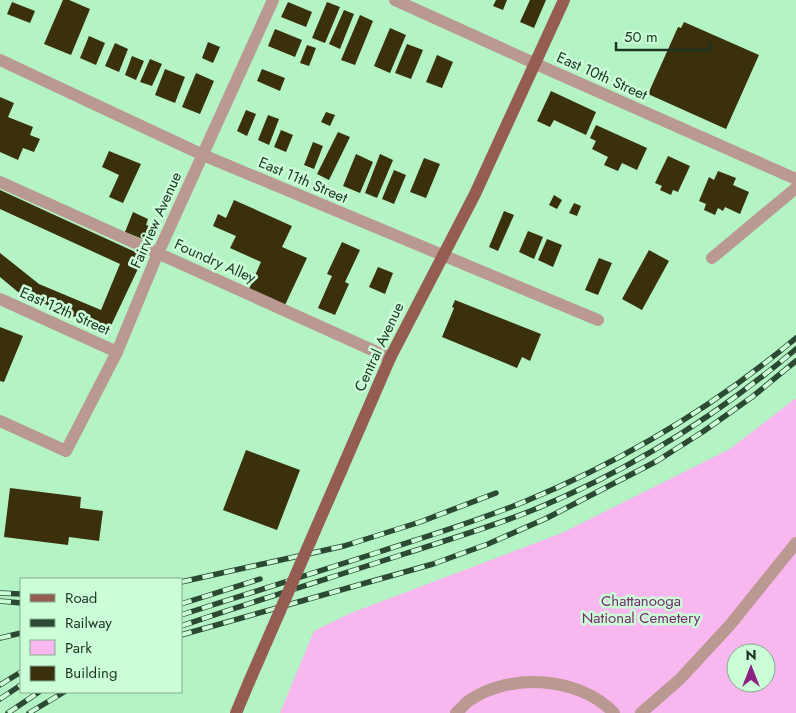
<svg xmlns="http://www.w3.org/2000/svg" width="796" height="713" font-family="Jost,sans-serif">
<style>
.green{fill:#f8b7ee;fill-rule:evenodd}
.building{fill:#3b300c}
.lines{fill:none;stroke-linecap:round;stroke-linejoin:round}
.minor{stroke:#ba9992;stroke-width:12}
.major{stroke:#955c51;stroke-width:12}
.rail-casing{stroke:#2c4934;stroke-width:5.5}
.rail{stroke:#cbfdd7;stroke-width:4;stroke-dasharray:11;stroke-linecap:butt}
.major-bridge{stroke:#955c51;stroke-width:12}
.labels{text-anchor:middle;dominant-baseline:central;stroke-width:5;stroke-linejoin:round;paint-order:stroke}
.street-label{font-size:15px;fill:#1c3523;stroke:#cbfdd7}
.park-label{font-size:15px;fill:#752c6d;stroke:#cbfdd7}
</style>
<rect width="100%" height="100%" fill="#b4f3c4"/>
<path class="green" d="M796 398V713H280L314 631 351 613 562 533 730 449ZM736 653H766V683H736Z"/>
<g class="building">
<polygon points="63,0 69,0 90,9 71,55 44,44"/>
<polygon points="496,0 507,0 503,10 493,6"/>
<polygon points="530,0 546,0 534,28 520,22"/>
<polygon points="12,2 35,11 30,23 7,14"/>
<polygon points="288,2 312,12 306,27 281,17"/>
<polygon points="327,2 340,7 325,43 312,38"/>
<polygon points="344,10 354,14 340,49 329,44"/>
<polygon points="360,15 373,21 355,65 341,60"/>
<polygon points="684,22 759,55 726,129 648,94 678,27 681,28"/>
<polygon points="390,28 406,35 390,73 374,66"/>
<polygon points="275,29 302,40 295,57 268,46"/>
<polygon points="89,36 105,43 96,65 80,58"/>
<polygon points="208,42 220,47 213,63 202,58"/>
<polygon points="115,43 128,49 119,72 105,66"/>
<polygon points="407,44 423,50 411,79 395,73"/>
<polygon points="307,45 316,48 309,66 300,63"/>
<polygon points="437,55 453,62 442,88 426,82"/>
<polygon points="132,56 144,61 136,80 125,75"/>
<polygon points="150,59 162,64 152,86 140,82"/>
<polygon points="165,69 185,77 175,103 155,95"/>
<polygon points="262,69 285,78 280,91 257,81"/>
<polygon points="196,73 214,81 200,114 182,107"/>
<polygon points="551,91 596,112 586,135 554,120 550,127 537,121"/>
<polygon points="0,97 14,103 8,117 33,127 30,135 40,139 34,152 23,148 18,160 0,152"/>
<polygon points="246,110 256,114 247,136 237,131"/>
<polygon points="326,112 335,115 330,126 321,122"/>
<polygon points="268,115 279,119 269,145 258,140"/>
<polygon points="596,125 647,148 637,170 622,163 618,171 604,165 608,157 592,149 596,141 590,138"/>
<polygon points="281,130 293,135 286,152 274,147"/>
<polygon points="338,132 350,137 329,180 317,174"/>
<polygon points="313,142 323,146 314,169 304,165"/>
<polygon points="109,151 141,164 123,203 109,197 119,175 102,167"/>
<polygon points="356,154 373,162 360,193 343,186"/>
<polygon points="380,154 393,160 377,198 365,193"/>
<polygon points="668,156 690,166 678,192 673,190 671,195 660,190 662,186 655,183"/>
<polygon points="424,158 440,164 426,198 410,192"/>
<polygon points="394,170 406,175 394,204 382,199"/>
<polygon points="718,171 736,178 733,185 749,192 740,214 725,207 723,211 718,208 715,215 704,210 706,204 699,201 709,177 714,180"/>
<polygon points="0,190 144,256 108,332 18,292 0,277 0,253 39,284 101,310 120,264 0,209"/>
<polygon points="554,195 562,200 557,209 549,205"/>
<polygon points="234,200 292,226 282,247 307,258 285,305 249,289 261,262 230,248 236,236 213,226 218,214 226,218"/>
<polygon points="574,203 581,206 577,216 569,213"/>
<polygon points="504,211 514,215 498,251 489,247"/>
<polygon points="133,212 148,219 146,225 155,228 150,242 125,232"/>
<polygon points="528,231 543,237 534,259 519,252"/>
<polygon points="547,239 562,245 553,267 538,260"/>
<polygon points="342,242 360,250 345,282 349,284 335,315 318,308 332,276 327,274"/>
<polygon points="649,250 669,261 642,310 622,299"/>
<polygon points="599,258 612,263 598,295 585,290"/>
<polygon points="378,267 393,273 385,294 369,287"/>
<polygon points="455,300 541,334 530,361 522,357 517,368 442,337 454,308 452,307"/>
<polygon points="0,327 23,336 4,382 0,381"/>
<polygon points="246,450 300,470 277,530 223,510"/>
<polygon points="10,488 81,497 80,508 103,511 99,541 69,537 68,545 4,537"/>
</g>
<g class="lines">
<g class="minor">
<polyline points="395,0 545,68 796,179"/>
<polyline points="0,60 203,155 598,320"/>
<polyline points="0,182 390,358"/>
<polyline points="712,258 796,188"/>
<polyline points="0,299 117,352"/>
<polyline points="0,421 66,451 117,352 158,253 273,0"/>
<path d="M456 713C461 709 465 703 470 700 512 672 579 677 614 713"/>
<polyline points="641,713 680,679 730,625 796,543"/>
</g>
<g class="major">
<polyline points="341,471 390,358 475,194 564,0"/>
<polyline points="236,713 249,682"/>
</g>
<defs>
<g id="rail">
<polyline points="181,582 344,546 420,522 496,493"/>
<polyline points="0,593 21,594"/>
<polyline points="0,601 21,603"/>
<polyline points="181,604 260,579"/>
<path d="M181 615C247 594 313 573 379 552 428 536 478 521 526 501 623 461 715 406 796 338"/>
<path d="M181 626C255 601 330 578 404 554 447 540 491 527 533 510 629 471 717 416 796 349"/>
<polyline points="181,635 433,564 488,544 547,518 657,461 704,431 752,397 796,361"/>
<polyline points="0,638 21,633"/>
<polyline points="0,685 21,672"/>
<polyline points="0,699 21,685"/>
<polyline points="8,713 39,692"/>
<polyline points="29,713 64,692"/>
</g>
</defs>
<use href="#rail" class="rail-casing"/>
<use href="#rail" class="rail"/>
<polyline class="major-bridge" points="249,682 341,471"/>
</g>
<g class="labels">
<g class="street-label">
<text transform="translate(602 76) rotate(24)">East 10th Street</text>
<text transform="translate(303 180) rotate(23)">East 11th Street</text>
<text transform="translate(156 220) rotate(-66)">Fairview Avenue</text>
<text transform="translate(215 261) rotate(24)">Foundry Alley</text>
<text transform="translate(65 311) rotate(24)">East 12th Street</text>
<text transform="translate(379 347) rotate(-65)">Central Avenue</text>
</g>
<g class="park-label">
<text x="641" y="601">Chattanooga<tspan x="641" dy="17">National Cemetery</tspan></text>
</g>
</g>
<rect x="20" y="578" width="162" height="115" fill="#cbfdd7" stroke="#85ad8f"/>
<rect x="30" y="594" width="25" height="8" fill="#955c51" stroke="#85ad8f"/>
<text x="65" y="603" font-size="15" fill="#1c3523">Road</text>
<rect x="30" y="619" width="25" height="8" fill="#2c4934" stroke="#85ad8f"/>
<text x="65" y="628" font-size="15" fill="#1c3523">Railway</text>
<rect x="30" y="640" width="25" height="15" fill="#f8b7ee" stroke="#85ad8f"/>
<text x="65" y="653" font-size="15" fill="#1c3523">Park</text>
<rect x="30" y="666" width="25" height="15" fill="#3b300c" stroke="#85ad8f"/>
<text x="65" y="678" font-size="15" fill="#1c3523">Building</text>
<g transform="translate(751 668)"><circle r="24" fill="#cbfdd7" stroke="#85ad8f"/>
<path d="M0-4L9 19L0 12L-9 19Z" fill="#8d2083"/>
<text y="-8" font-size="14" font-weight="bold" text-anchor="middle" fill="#1c3523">N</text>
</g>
<path d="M616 42v8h94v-8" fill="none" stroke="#1c3523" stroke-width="2.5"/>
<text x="624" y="42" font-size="15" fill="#1c3523" stroke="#cbfdd7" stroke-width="4" paint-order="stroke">50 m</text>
</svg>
